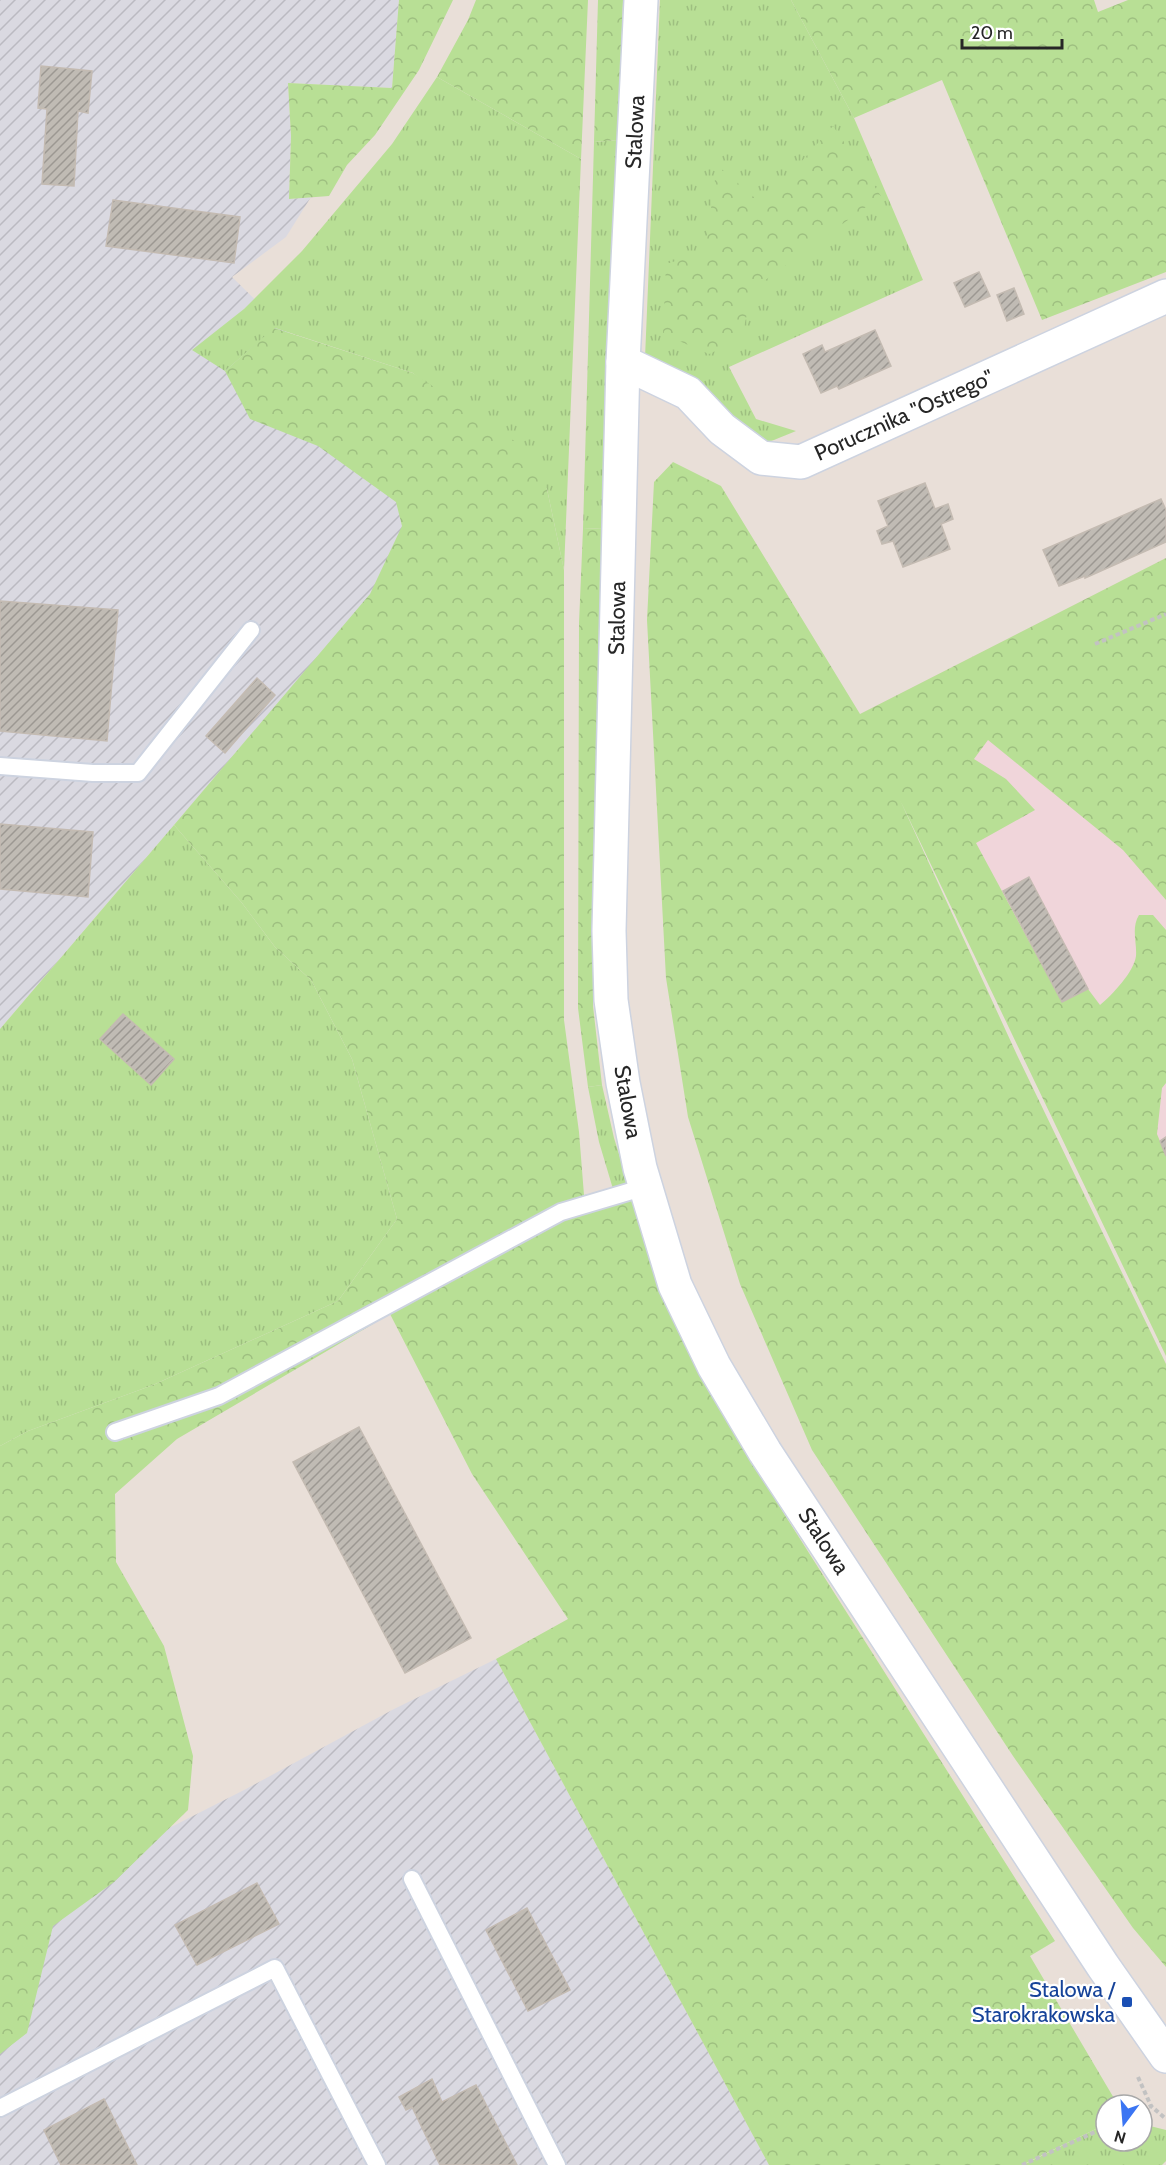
<svg xmlns="http://www.w3.org/2000/svg" width="1166" height="2165" font-family="Cabin,sans-serif">
<style>
.industrial{fill:url(#industrial-furrows)}
.medical{fill:#f0d5da}
.grass{fill:url(#grass-tufts)}
.forest{fill:url(#forest-crowns)}
.building{fill:url(#building-hatch);stroke:#c4bbb2;stroke-width:1.5}
.lines{fill:none;stroke-linecap:round;stroke-linejoin:round}
.lane-casing{stroke:#cdd3e0;stroke-width:20}
.street-casing{stroke:#cdd3e0;stroke-width:36}
.secondary-casing{stroke:#cdd3e0;stroke-width:36}
.path{stroke:#c2c2c2;stroke-width:4;stroke-dasharray:4.5 3;stroke-linecap:butt}
.lane{stroke:#fff;stroke-width:16}
.street{stroke:#fff;stroke-width:33}
.secondary{stroke:#fff;stroke-width:33}
.transit-dot{fill:#1a4fb4;stroke:#fff;stroke-width:2}
.labels{text-anchor:middle;dominant-baseline:central;stroke-width:4.5;stroke-linejoin:round;paint-order:stroke}
.street-label{font-size:22px;fill:#262626;stroke:#fff}
.transit-label{font-size:22px;fill:#164399;stroke:#fff;text-anchor:end}
</style>
<defs>
<pattern id="industrial-furrows" width="10" height="10" patternUnits="userSpaceOnUse" patternTransform="scale(1.5)"><rect width="10" height="10" fill="#dad9e1"/><path d="M-1 1l2-2M0 10L10 0M9 11l2-2" fill="none" stroke="#bbbac1"/></pattern>
<pattern id="grass-tufts" width="24" height="20" patternUnits="userSpaceOnUse" patternTransform="scale(1.5)"><rect width="24" height="20" fill="#b8df95"/><path d="M3 7l-1-3M5 7V3M7 7l1-3M15 17l-1-3M17 17v-4M19 17l1-3" fill="none" stroke="#9ebf80"/></pattern>
<pattern id="forest-crowns" width="20" height="18" patternUnits="userSpaceOnUse" patternTransform="scale(1.5)"><rect width="20" height="18" fill="#b8df95"/><path d="M2 6a3 3 0 1 1 6 0M12 15a3 3 0 1 1 6 0" fill="none" stroke="#9ebf80"/></pattern>
<pattern id="building-hatch" width="6" height="6" patternUnits="userSpaceOnUse" patternTransform="scale(1.5)"><rect width="6" height="6" fill="#c0bbb4"/><path d="M-1 1l2-2M0 6l6-6M5 7l2-2" fill="none" stroke="#9c9892"/></pattern>
</defs>
<rect width="100%" height="100%" fill="#e9dfd8"/>
<g class="industrial">
<polygon points="0,0 399,0 392,88 288,83 291,136 289,199 311,197 286,237 232,277 455,496 0,1029"/>
<polygon points="496,1659 769,2165 0,2165 0,1914 246,1789 394,1709"/>
</g>
<polygon class="medical" points="1166,558 1166,1356 860,714"/>
<g class="grass">
<path d="M660 0H791L854 118 923 280 729 367 756 419 796 431C789 434 781 437 774 440 738 450 725 405 704 386 687 371 667 365 645 358Z"/>
<polygon points="437,77 581,159 564,570 547,489 413,373 275,328 225,371 192,350 244,309 302,251 392,144"/>
<polygon points="618,140 604,528 583,529 594,142"/>
<polygon points="174,825 242,903 275,947 311,980 352,1059 397,1219 338,1301 153,1385 28,1431 0,1446 0,1029"/>
<polygon points="602,1085 614,1138 629,1186 613,1189 599,1142 588,1087"/>
<polygon points="1106,2124 1106,2141 1142,2141 1142,2124 1166,2130 1166,2161 1162,2165 1023,2165"/>
</g>
<g class="forest">
<polygon points="399,0 453,0 419,70 375,135 347,165 329,196 289,199 291,136 288,83 392,88"/>
<polygon points="476,0 588,0 581,159 437,77 468,20"/>
<polygon points="598,0 623,0 618,140 594,142"/>
<polygon points="791,0 1094,0 1098,12 1128,0 1166,0 1166,272 1042,320 942,80 854,118"/>
<polygon points="833,126 881,196 753,289 741,339 709,354 663,334 666,264 705,252 717,165 763,205"/>
<polygon points="274,328 413,373 516,442 547,489 564,570 564,1020 579,1132 584,1195 629,1186 701,1373 783,1512 1055,1941 1030,1956 1118,2105 1106,2105 1106,2124 1022,2165 769,2165 496,1659 568,1619 472,1474 390,1314 177,1439 115,1494 116,1562 164,1646 193,1756 188,1810 114,1882 53,1926 27,2033 0,2054 0,1446 28,1431 153,1385 338,1301 397,1219 352,1059 311,980 275,947 242,903 174,825 370,594 402,526 396,502 318,446 250,419 225,371"/>
<path d="M673 462 721 486 860 714 1166 558V900L1123 850 988 740 974 759 1006 779 1035 810 976 843 1062 1002 1088 989 1100 1005C1112 995 1134 972 1136 956 1137 942 1131 928 1139 915H1153L1166 930V1083L1162 1088 1157 1134 1166 1156V1356L900 800 1017 1055 1166 1364V1967L1133 1928 1013 1756 812 1450 740 1284 688 1117 666 978 647 620 654 482Z"/>
<polygon points="604,528 599,624 593,1006 602,1085 588,1087 578,1008 579,623 583,529"/>
</g>
<g class="building">
<polygon points="41,66 92,71 88,113 78,111 74,186 42,184 47,109 38,108"/>
<polygon points="113,200 240,217 234,263 106,246"/>
<polygon points="979,272 990,296 965,307 954,283"/>
<polygon points="1014,288 1024,314 1007,321 997,295"/>
<polygon points="875,330 891,366 839,389 837,386 821,393 803,354 822,345 825,352"/>
<polygon points="925,483 935,509 948,504 953,519 941,524 950,549 903,567 893,541 882,544 877,531 888,526 878,501"/>
<polygon points="1161,499 1166,510 1166,542 1085,578 1085,576 1059,586 1043,550"/>
<polygon points="0,601 118,610 107,741 0,731"/>
<polygon points="257,678 275,695 225,753 206,736"/>
<polygon points="0,824 93,832 88,897 0,889"/>
<polygon points="1029,877 1088,989 1062,1002 1003,891"/>
<polygon points="123,1014 174,1059 151,1085 100,1039"/>
<polygon points="1166,1137 1166,1156 1160,1141"/>
<polygon points="359,1427 471,1638 405,1673 293,1462"/>
<polygon points="257,1883 279,1924 197,1965 175,1925"/>
<polygon points="527,1908 570,1990 528,2011 486,1930"/>
<polygon points="432,2079 442,2102 476,2085 517,2165 440,2165 412,2107 406,2110 399,2097"/>
<polygon points="104,2099 137,2165 61,2165 44,2130"/>
</g>
<g class="lines">
<defs>
<g id="lane">
<polyline points="0,766 93,773 138,773 251,630"/>
<polyline points="115,1432 219,1396 561,1212 645,1187"/>
<polyline points="412,1879 557,2165"/>
<polyline points="0,2108 275,1968 377,2165"/>
</g>
<polyline id="street" points="623,362 688,393 722,429 761,458 801,462 1166,296"/>
<polyline id="secondary" points="641,0 623,362 609,931 611,1000 623,1083 640,1168 675,1285 714,1366 765,1452 1103,1966 1166,2056"/>
</defs>
<use href="#lane" class="lane-casing"/>
<use href="#street" class="street-casing"/>
<use href="#secondary" class="secondary-casing"/>
<g class="path">
<polyline points="1095,644 1166,614"/>
<polyline points="1138,2077 1151,2106"/>
<polyline points="1142,2110 1151,2106 1166,2119"/>
<polyline points="1022,2165 1106,2127"/>
</g>
<use href="#lane" class="lane"/>
<use href="#street" class="street"/>
<use href="#secondary" class="secondary"/>
</g>
<rect class="transit-dot" x="1121" y="1996" width="12" height="12" rx="3"/>
<g class="labels">
<g class="street-label">
<text transform="translate(635 132) rotate(-87)">Stalowa</text>
<text transform="translate(904 415) rotate(-24)">Porucznika "Ostrego"</text>
<text transform="translate(617 618) rotate(-89)">Stalowa</text>
<text transform="translate(628 1102) rotate(80)">Stalowa</text>
<text transform="translate(824 1541) rotate(57)">Stalowa</text>
</g>
<g class="transit-label">
<text x="1115" y="1989">Stalowa /<tspan x="1115" dy="25">Starokrakowska</tspan></text>
</g>
</g>
<g transform="translate(1124 2123) rotate(196)"><circle r="28" fill="#ffffff" stroke="#a8a8a8" stroke-width="1.5"/>
<path d="M0-4.5L10 22L0 15L-10 22Z" fill="#3b75f3"/>
<text y="-9" font-size="16" font-weight="bold" text-anchor="middle" fill="#262626">N</text>
</g>
<path d="M962 39v9h100v-9" fill="none" stroke="#262626" stroke-width="3"/>
<text x="971" y="39" font-size="18" fill="#262626" stroke="#ffffff" stroke-width="4.5" paint-order="stroke">20 m</text>
</svg>
